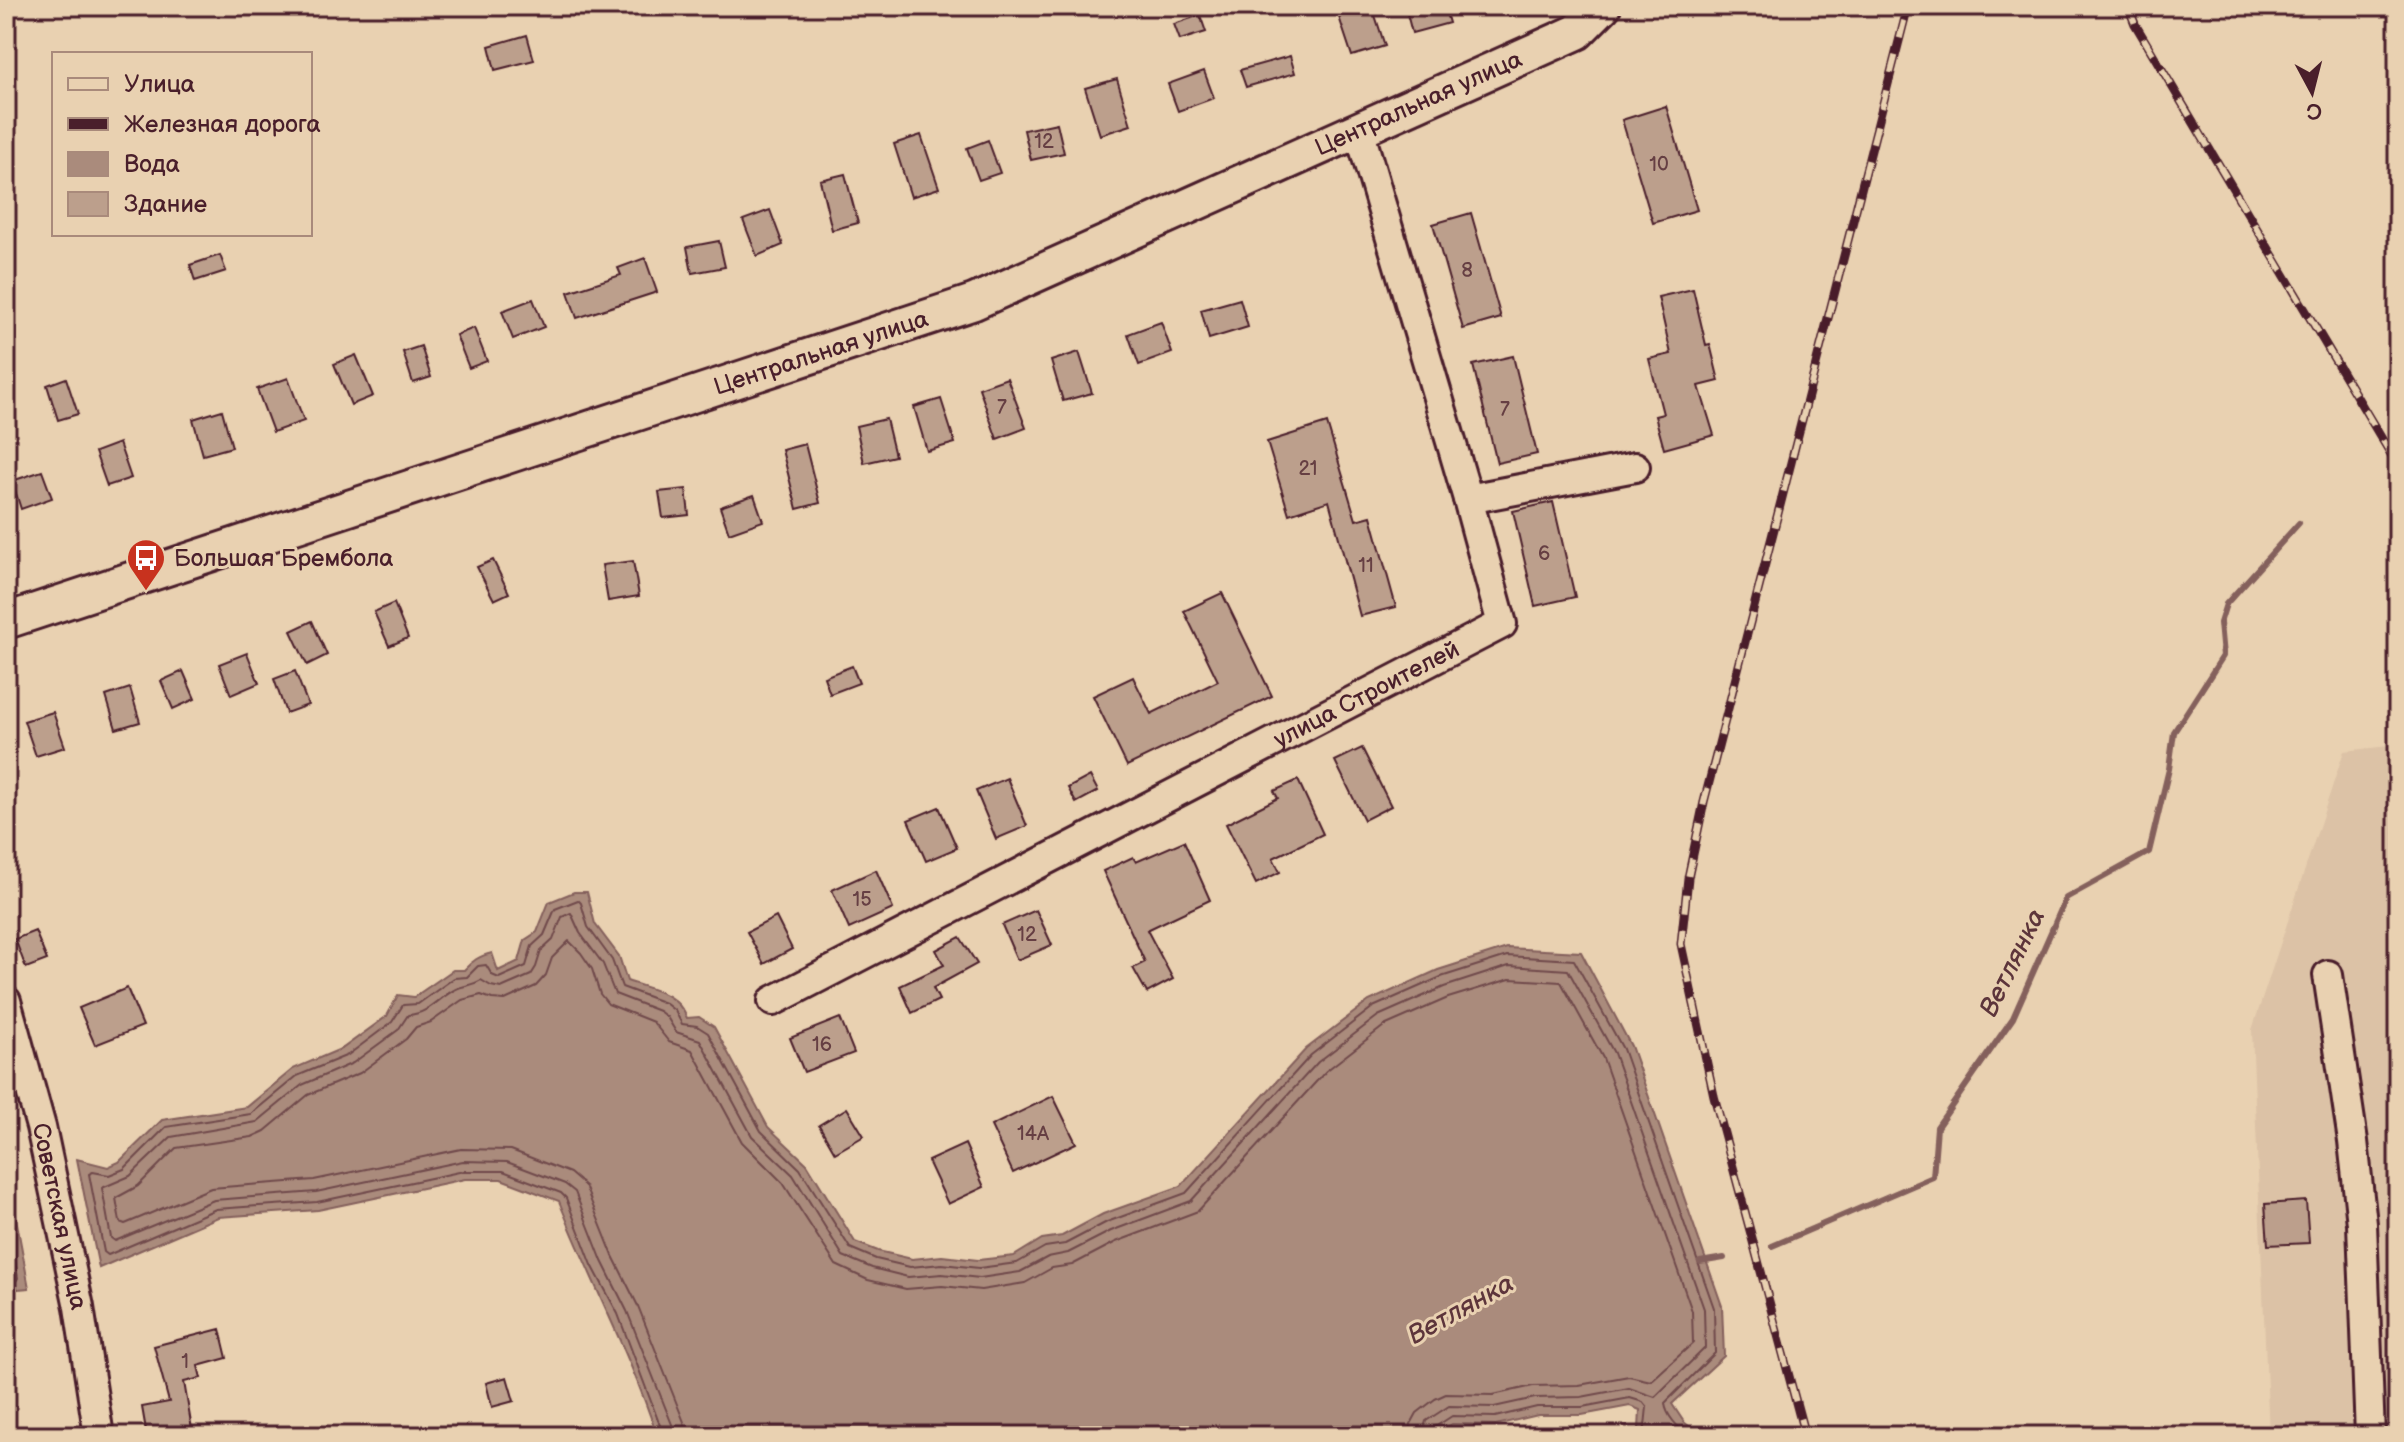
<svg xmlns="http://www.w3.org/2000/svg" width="2404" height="1442" font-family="'Balsamiq Sans',sans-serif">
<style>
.built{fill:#dcc2a6}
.water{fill:#aa8b7c;stroke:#84605c;stroke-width:2}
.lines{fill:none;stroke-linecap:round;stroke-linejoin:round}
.shore{stroke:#704a4b;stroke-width:2}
.stream{stroke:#84605c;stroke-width:6}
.building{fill:#bc9f8c;stroke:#4a1f2b;stroke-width:2}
.minor-casing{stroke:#4a1f2b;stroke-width:34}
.major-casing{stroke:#4a1f2b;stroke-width:40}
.minor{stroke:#e9d1b1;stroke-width:28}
.major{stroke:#e9d1b1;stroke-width:34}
.rail-casing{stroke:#4a1f2b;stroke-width:9}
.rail{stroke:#e9d1b1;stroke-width:6;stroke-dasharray:18;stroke-linecap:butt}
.labels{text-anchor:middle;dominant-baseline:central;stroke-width:6;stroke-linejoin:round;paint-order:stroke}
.number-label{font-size:20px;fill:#663f43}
.street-label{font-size:24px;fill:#4a1f2b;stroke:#e9d1b1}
.poi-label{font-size:24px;fill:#4a1f2b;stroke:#e9d1b1;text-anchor:start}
.water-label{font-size:26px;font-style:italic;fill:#5d353b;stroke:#e9d1b1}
</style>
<rect width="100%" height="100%" fill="#e9d1b1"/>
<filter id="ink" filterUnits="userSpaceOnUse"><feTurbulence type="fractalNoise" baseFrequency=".0125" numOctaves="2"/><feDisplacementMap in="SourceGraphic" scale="16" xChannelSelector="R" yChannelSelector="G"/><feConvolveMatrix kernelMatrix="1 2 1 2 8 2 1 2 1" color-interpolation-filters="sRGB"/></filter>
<g filter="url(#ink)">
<polygon class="built" points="2398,745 2398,1436 2269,1436 2252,1030 2344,751"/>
<g class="water">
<path d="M574 892H587L595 924 619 956 627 981C652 990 676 992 687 1018L699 1017 714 1027 768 1127 807 1164 855 1242 878 1251 912 1259 942 1256 978 1260 1014 1256 1042 1239 1062 1236 1103 1214 1181 1186 1306 1049 1369 1001 1438 970 1507 948 1581 952 1631 1046 1722 1306 1724 1356 1672 1404 1684 1422 1701 1436H1635L1639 1429 1640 1410 1630 1406 1582 1415H1538L1496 1425 1452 1424 1436 1436H657C631 1355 590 1280 559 1201L501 1179H465L318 1210 218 1217 99 1268 77 1159 108 1167 119 1162 162 1120 247 1107 293 1069 343 1048 387 1016 398 995 414 997 453 970H464C472 961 479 956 492 953L498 971 519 961 525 940 537 932 549 902Z"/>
<polygon points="6,1164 29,1288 6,1290"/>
</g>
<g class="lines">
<g class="shore">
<polyline points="6,1209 18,1278 16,1281 6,1282"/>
<path d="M664 1436 618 1314 592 1265 566 1198 561 1193 503 1171H464L317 1202 216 1209 108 1255 104 1252 89 1174 93 1172 109 1175 124 1169 166 1127 251 1114 297 1076 348 1055 392 1022 403 1005 418 1004 454 978 467 977 478 966 486 965 492 975 499 978 526 966 532 946 544 935 555 909 578 900 581 903 588 927 612 960 622 987 665 1003 675 1011 682 1024 697 1026 708 1033 761 1131 800 1169 850 1248 876 1259 910 1267 942 1264 979 1268 1017 1263 1045 1247 1065 1244 1107 1222 1186 1193 1311 1055 1373 1007 1441 977 1507 956 1574 960 1623 1049 1714 1308 1715 1353 1665 1403C1666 1416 1678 1427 1688 1436"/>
<path d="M674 1436 673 1427 627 1311 602 1261 575 1192 565 1184 507 1162 463 1161 316 1192 214 1200 115 1241 111 1238 102 1188 130 1176 171 1137 257 1122 302 1085 353 1063 398 1030 408 1015C429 1014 438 998 456 989 464 985 472 986 481 980L491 986 501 988 531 975 536 967 541 951 553 940 562 917 571 913 580 933 603 964 615 994 659 1011 667 1017 676 1032 700 1040 752 1136 793 1175 843 1256 872 1268 908 1277 942 1274 980 1278 1020 1272 1048 1257 1068 1253 1111 1231 1191 1201 1318 1062 1378 1016 1444 987 1509 966 1568 970 1614 1053 1704 1309 1705 1348 1655 1397 1629 1388 1581 1397 1535 1398 1494 1407 1449 1406 1426 1421 1422 1436"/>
<polyline points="686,1436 684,1422 638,1306 613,1256 585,1186 570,1173 511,1150 461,1149 314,1180 211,1188 125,1224 120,1222 116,1198 138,1186 176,1148 252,1137 265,1131 308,1095 360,1073 406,1039 416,1027 431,1022 462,1000 481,995 492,999 505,1000 536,986 546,975 552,958 569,941 581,953 592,969 600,994 608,1004 653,1022 669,1042 692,1050 742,1142 783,1183 836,1265 868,1280 906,1289 942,1286 981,1290 1025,1283 1052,1268 1072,1265 1116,1242 1198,1211 1326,1071 1384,1026 1448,998 1510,979 1561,982 1603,1058 1692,1311 1693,1343 1651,1381 1629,1376 1579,1385 1533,1386 1493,1395 1446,1394 1435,1399 1417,1413 1411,1424 1410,1436"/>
<polyline points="1432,1436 1435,1427 1452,1416 1495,1417 1537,1407 1582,1407 1630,1398 1643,1402 1647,1407 1644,1436"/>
</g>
<g class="stream">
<polyline points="1772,1246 1933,1177 1937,1127 2013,1018 2066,898 2149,852 2169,769 2174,732 2223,656 2220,623 2226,604 2299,523"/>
<polyline points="1700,1262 1724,1258"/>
</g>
</g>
<g class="building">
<polygon points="1372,6 1385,46 1352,56 1339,17"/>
<polygon points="1405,6 1444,6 1449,23 1412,33"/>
<polygon points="1200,15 1206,32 1180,40 1174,24"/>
<polygon points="527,35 534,60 495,70 489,46"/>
<polygon points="1290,56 1295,73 1246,87 1240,70"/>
<polygon points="1204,71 1214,98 1178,111 1168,84"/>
<polygon points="1117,79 1131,125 1100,135 1085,88"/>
<polygon points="1666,106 1697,210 1653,223 1622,120"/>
<polygon points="1057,123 1064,153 1031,160 1024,130"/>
<polygon points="921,135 939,188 911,197 894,144"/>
<polygon points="988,140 1000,173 979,180 967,148"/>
<polygon points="845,174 858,223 832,230 820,180"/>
<polygon points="770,210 783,245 757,256 743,220"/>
<polygon points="1471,213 1501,318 1463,329 1433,224"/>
<polygon points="719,241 725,267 692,273 687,247"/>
<polygon points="220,255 226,271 195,281 190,265"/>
<polygon points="645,258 657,292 577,318 568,292 621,275 618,268"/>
<polygon points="1693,289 1706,345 1710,344 1719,381 1699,386 1714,435 1664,449 1655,416 1663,414 1649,359 1671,354 1658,297"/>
<polygon points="533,299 544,327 513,339 502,311"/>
<polygon points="1240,299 1248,327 1209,339 1201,310"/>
<polygon points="1161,322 1172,353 1139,365 1128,334"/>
<polygon points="474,328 487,361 469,368 456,335"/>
<polygon points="421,346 431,377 413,383 403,352"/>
<polygon points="1079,352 1092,393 1063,401 1051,361"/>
<polygon points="356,355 373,396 351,405 334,364"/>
<polygon points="1513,356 1537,454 1497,463 1473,365"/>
<polygon points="66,378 78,414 58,420 47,385"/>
<polygon points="288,378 304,421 273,432 257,389"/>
<polygon points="1007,378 1026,428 997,439 979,388"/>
<polygon points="941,399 955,443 927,451 914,407"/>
<polygon points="222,410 232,447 203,455 193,419"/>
<polygon points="886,419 895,456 864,463 856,426"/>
<polygon points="1327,423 1356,520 1371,516 1396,607 1360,616 1329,501 1289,514 1267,442"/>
<polygon points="119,443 131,478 107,486 95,452"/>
<polygon points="805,444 820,503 797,509 782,450"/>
<polygon points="42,471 52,498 21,509 12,481"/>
<polygon points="686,489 689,515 663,518 659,492"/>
<polygon points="754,495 763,521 729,533 720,507"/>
<polygon points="1553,502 1575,597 1535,606 1513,511"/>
<polygon points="493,560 509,593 494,600 477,567"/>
<polygon points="633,561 639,596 608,601 602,565"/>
<polygon points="1222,593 1272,696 1127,766 1093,696 1133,677 1151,714 1218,681 1184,611"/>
<polygon points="394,603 408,638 389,646 374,612"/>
<polygon points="312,621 327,655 307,665 291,631"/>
<polygon points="247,653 259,683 231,695 219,664"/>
<polygon points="852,666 859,683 830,694 824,677"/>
<polygon points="183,671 195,699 173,709 161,681"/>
<polygon points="295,671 308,705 286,713 274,679"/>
<polygon points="130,688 140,722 116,729 106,696"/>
<polygon points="53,712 65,747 36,756 24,721"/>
<polygon points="1362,748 1391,806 1364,820 1335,761"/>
<polygon points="1090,776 1098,791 1076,803 1068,788"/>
<polygon points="1007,778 1027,826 996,839 976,791"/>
<polygon points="1298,780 1323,834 1273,858 1280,872 1256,884 1226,824 1278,798 1274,791"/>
<polygon points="939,807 957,848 926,861 908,820"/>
<polygon points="1184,841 1210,900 1147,930 1173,979 1147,993 1133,968 1145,962 1103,871 1133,857 1136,862"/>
<polygon points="876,870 893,909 849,929 832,890"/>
<polygon points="1036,910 1052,945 1017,960 1002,925"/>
<polygon points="776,917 792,949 764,964 747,932"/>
<polygon points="35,931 47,960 26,968 15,939"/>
<polygon points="960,937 977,964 933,988 939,1000 912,1013 900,986 944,965 936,950"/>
<polygon points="127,988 143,1026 95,1045 79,1008"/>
<polygon points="840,1018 854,1053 804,1072 790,1038"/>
<polygon points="1053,1096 1076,1143 1013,1173 991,1126"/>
<polygon points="847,1108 864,1136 835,1153 819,1125"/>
<polygon points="965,1144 984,1187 948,1204 928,1161"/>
<polygon points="2306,1201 2309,1243 2268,1245 2265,1204"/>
<polygon points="220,1329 227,1358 198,1366 201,1378 184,1382 192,1429 147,1436 142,1407 169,1402 154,1346"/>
<polygon points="507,1377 514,1401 492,1407 486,1383"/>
</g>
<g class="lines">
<defs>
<g id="minor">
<polyline points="1468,499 1635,467"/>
<polyline points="2328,975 2353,1141 2362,1224 2370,1436"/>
<path id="s1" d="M6 1001 41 1127 79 1307 99 1436"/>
<path id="s2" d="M773 1001 1502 624 1468 499 1359 130"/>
</g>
<g id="major">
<path id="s3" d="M6 621 974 302 1577 32 1603 6"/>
</g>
</defs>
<use href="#minor" class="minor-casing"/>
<use href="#major" class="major-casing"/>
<use href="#minor" class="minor"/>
<use href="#major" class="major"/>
<defs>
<g id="rail">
<polyline points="2128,6 2135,24 2398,466"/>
<polyline points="1805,1436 1714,1096 1681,944 1688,878 1704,802 1908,6"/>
</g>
</defs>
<use href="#rail" class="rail-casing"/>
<use href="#rail" class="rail"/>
</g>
</g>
<defs>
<symbol id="bus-pin" viewBox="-11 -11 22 30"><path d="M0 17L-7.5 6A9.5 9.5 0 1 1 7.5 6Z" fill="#c8321e" stroke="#e9d1b1"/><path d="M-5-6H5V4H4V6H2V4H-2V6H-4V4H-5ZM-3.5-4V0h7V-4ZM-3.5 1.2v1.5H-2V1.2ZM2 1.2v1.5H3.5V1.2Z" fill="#fff"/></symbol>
</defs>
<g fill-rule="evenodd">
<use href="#bus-pin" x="124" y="536" width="44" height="60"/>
</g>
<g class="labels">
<g class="number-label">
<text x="1044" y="142">12</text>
<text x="1659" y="165">10</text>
<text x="1467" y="271">8</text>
<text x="1002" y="408">7</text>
<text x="1505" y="410">7</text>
<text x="1308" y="469">21</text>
<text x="1544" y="554">6</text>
<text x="1366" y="566">11</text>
<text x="862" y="900">15</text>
<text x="1027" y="935">12</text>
<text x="822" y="1045">16</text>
<text x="1033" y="1134">14А</text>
<text x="185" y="1362">1</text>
</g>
<g class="street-label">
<text stroke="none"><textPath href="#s3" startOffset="1506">Центральная улица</textPath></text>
<text stroke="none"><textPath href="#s3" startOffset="858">Центральная улица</textPath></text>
<text stroke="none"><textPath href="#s2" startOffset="668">улица Строителей</textPath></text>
<text stroke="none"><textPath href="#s1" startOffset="222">Советская улица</textPath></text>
</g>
<g class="poi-label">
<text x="174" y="558">Большая Брембола</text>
</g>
<g class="water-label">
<text transform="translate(2013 963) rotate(-64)">Ветлянка</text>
<text transform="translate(1461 1310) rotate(-29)">Ветлянка</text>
</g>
</g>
<rect width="2404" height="1442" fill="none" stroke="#e9d1b1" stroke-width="32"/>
<rect x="16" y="16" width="2372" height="1410" fill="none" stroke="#4a1f2b" stroke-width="3" filter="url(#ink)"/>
<rect x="52" y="52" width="260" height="184" fill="#e9d1b1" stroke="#a98a7b" stroke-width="2"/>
<rect x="68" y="78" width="40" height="12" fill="#e9d1b1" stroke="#a98a7b" stroke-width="2"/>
<text x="124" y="92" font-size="24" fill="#4a1f2b">Улица</text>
<rect x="68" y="118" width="40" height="12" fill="#4a1f2b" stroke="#a98a7b" stroke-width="2"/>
<text x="124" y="132" font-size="24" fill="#4a1f2b">Железная дорога</text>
<rect x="68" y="152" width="40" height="24" fill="#aa8b7c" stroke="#a98a7b" stroke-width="2"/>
<text x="124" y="172" font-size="24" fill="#4a1f2b">Вода</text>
<rect x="68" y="192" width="40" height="24" fill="#bc9f8c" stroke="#a98a7b" stroke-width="2"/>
<text x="124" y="212" font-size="24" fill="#4a1f2b">Здание</text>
<g transform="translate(2312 92) rotate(173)" stroke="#e9d1b1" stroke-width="6" paint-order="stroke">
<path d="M0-6L14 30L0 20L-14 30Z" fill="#4a1f2b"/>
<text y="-12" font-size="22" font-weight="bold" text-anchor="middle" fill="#4a1f2b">С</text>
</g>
</svg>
